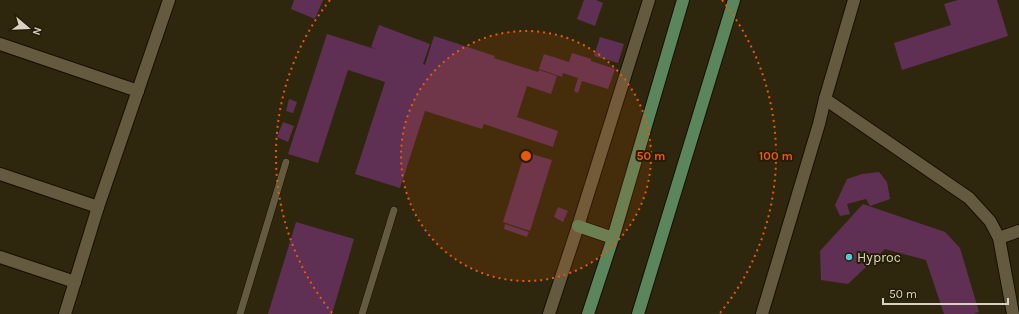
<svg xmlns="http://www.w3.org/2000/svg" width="1019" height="314" font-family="Karla,sans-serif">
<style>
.building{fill:#5f3053}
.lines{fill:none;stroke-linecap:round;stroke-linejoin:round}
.lane-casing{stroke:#170f00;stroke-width:8}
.street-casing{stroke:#170f00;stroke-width:14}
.primary-casing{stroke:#170f00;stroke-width:14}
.lane{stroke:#645a3f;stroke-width:7}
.street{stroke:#645a3f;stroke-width:12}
.primary{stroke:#5b855b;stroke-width:12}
.ring{fill:none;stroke:#e8590c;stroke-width:2;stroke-dasharray:2 4}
.poi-dot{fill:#52cbd9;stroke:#251d04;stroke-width:1.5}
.labels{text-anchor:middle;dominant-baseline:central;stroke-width:4;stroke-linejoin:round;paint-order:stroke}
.poi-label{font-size:14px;fill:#d7d2c3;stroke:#251d04;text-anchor:start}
.centre{fill:#e8590c;stroke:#251d04;stroke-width:2}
.ring-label{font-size:12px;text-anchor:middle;font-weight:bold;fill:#e8590c;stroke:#251d04;stroke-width:4;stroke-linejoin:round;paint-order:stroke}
</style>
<rect width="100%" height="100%" fill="#2f270d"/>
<g class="building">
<polygon points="294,0 323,0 315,19 291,9"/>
<polygon points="584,0 596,0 603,3 595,26 577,19"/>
<polygon points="958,0 997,0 1008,36 902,70 894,43 951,25 944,4"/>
<polygon points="379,25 430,44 423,64 425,65 434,36 495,56 494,58 538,72 539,70 557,76 551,94 527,86 517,117 558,131 553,147 484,124 482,129 425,111 400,188 355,174 385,82 348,70 318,163 288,154 327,34 378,50 371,47"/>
<polygon points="600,37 624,44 618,63 594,56"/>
<polygon points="572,53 591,59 591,61 615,69 608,89 582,81 578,93 574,91 578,78 563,73 562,77 539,69 544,54 569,62"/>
<polygon points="289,99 297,102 293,113 286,111"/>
<polygon points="283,122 294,126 288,142 277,137"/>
<polygon points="525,152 552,160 530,231 503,222"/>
<polygon points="879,172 887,182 890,199 870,206 866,199 847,204 850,214 840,216 835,205 847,179 862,174"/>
<polygon points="863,204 945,232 960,248 979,312 973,314 944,314 926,260 885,249 848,284 821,280 820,251"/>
<polygon points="558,207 568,211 563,222 554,217"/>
<polygon points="296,222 354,239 332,314 268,314"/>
<polygon points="505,224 529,232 527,237 504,229"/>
</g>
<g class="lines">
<defs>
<g id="lane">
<polyline points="240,314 286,162"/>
<polyline points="362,314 394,210"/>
</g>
<g id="street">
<polyline points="0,44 138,91"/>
<polyline points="825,99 969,198 990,221 999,238 1013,314"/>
<polyline points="0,174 98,207"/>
<polyline points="999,238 1019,231"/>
<polyline points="0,257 75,282"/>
<polyline points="65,314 98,207 169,0"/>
<polyline points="549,314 578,226 649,0"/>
<polyline points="762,314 819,124 825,99 854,0"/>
</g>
<g id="primary">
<polyline points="578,226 613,238"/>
<polyline points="588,314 613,238 683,0"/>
<polyline points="638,314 734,0"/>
</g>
</defs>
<use href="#lane" class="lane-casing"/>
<use href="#street" class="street-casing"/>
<use href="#primary" class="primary-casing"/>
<use href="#lane" class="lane"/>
<use href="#street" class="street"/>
<use href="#primary" class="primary"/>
</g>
<circle cx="526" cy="156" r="125" fill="#e8590c" fill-opacity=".12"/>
<g class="ring">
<circle cx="526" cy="156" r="125"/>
<path d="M332 313A250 250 0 0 1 330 0M722 0A250 250 0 0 1 720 313"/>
</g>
<circle class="poi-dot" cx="849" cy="257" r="4"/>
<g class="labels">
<g class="poi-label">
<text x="857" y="257">Hyproc</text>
</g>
</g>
<circle cx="526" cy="156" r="6" class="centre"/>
<g class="ring-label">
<text x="651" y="160">50 m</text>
<text x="776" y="160">100 m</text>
</g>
<g transform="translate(28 28) rotate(109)" stroke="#251d04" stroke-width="3" paint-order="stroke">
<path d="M0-3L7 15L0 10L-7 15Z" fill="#d7d2c3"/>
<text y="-6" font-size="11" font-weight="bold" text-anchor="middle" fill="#d7d2c3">N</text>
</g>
<path d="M883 298v6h125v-6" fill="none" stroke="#d7d2c3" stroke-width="2"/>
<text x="889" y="298" font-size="12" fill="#d7d2c3" stroke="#251d04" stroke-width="3" paint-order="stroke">50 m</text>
</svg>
